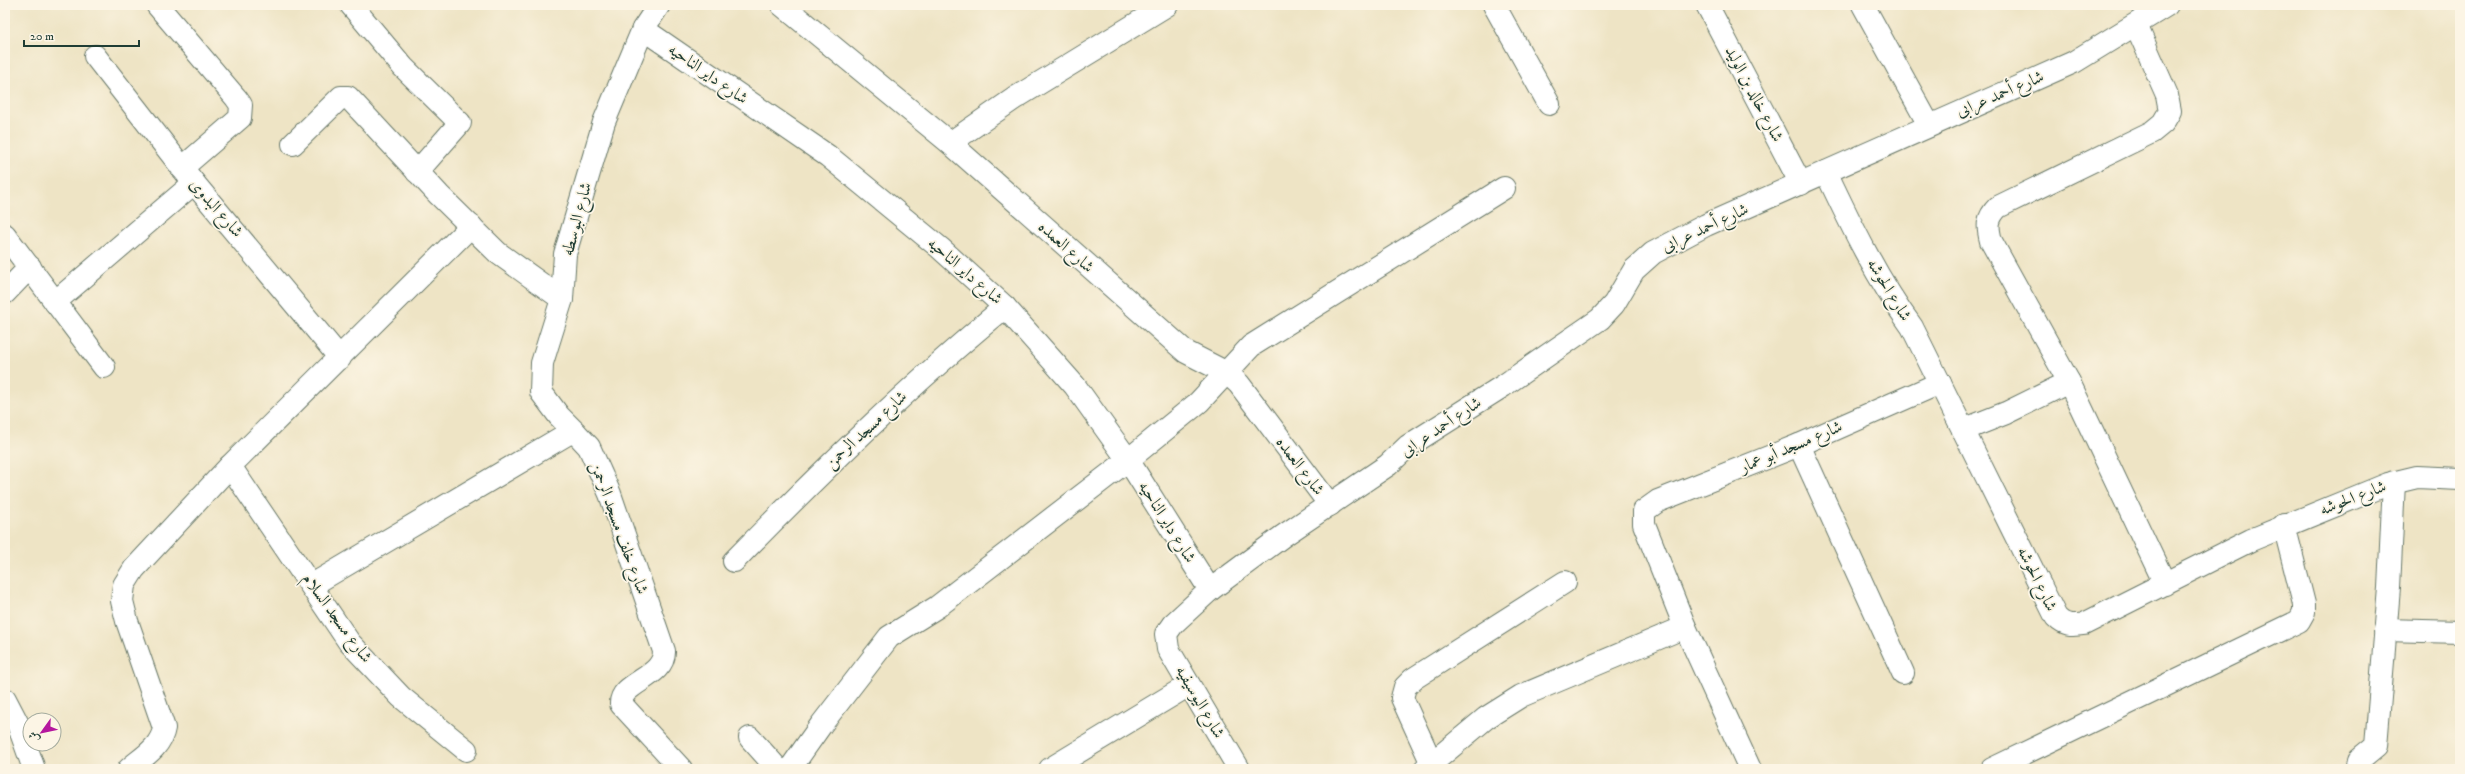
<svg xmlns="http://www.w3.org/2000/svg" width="2465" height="774" font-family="'IM FELL DW Pica',Amiri,serif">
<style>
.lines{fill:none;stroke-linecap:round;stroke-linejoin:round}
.minor-casing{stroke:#677767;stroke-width:24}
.minor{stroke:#fff;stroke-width:22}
.labels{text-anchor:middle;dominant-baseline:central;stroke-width:3.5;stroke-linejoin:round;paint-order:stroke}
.street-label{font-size:17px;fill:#1f3d34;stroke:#fcf5e5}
</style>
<rect width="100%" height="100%" fill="#fcf5e5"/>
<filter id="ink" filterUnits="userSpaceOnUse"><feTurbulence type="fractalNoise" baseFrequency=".025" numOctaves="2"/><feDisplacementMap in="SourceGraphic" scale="8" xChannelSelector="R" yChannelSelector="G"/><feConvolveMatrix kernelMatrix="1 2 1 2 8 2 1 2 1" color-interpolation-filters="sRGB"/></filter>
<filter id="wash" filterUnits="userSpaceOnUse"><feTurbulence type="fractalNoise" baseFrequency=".012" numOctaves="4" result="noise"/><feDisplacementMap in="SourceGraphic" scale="16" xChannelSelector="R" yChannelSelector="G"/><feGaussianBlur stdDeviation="0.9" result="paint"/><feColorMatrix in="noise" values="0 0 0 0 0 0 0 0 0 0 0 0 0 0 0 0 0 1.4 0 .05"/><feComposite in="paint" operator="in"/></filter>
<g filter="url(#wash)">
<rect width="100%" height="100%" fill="#eee4c5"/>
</g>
<g filter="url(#ink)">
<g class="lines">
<defs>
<g id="minor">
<polyline points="157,5 236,98 241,105 240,118 182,168"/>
<polyline points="351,5 403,67 460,123 417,172"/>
<polyline points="782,5 950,143 1186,352 1227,373 1239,384 1330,505"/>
<polyline points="1494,5 1549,104"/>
<polyline points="1707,5 1801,184"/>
<polyline points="1863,5 1929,125"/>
<polyline points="643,29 828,156 940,248 1005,307 1075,386 1128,460 1210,590"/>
<polyline points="95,56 194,183 340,358"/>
<polyline points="950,143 1015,98 1167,5"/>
<polyline points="293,144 341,97 348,97 439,195 498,253 562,299"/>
<path d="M1826 172C1851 225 1877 279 1912 327L2056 617C2065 626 2071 626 2084 624L2251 540 2388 484 2417 477 2460 479"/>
<polyline points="5,235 104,367"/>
<polyline points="5,293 30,267"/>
<polyline points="55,302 194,183"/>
<path d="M2069 382 1991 241C1987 226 1987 218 1998 207L2152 132 2163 123 2170 111 2167 95 2136 25"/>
<polyline points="1963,430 2006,413 2069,382 2165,584"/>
<polyline points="575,432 559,416 541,392 542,363 562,299 565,254 604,122 643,29 659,5"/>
<polyline points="1799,445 1903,673"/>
<polyline points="230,466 349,642 401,697 466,750"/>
<path d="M734 561C821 472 909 386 1005 307"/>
<path d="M312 585 569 433 575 432 589 447 610 494 664 651C665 678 620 682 621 704L681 769"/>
<polyline points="2385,630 2460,632"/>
<polyline points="5,699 18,724 34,769"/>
<polyline points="750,738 778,769"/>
<polyline points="1432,764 1402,698 1405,687 1413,679 1565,582"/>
<path d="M129 769C143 757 161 747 164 728L127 621 122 601 124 585 134 569 230 466 471 226"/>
<polyline points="790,769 821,725 889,637 937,607 1128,460 1199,402 1251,346 1504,188"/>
<polyline points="1050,769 1189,685"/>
<polyline points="1239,769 1168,649 1166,634 1173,624 1210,590 1283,536 1388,465 1408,446 1503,386 1600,319 1614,304 1634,270 1653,253 1706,225 2074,62 2167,5"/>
<polyline points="1425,769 1486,718 1521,696 1685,627"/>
<polyline points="1750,769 1685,627 1644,524 1644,511 1658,501 1799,445 1940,383"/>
<polyline points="1992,769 2299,621 2304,612 2304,604 2284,525"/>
<polyline points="2357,769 2359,760 2376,746 2389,588 2394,482"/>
</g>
</defs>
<use href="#minor" class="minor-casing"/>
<use href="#minor" class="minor"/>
</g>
</g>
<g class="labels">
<g class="street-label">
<text transform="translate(708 74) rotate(35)">شارع داير الناحيه</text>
<text transform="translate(1754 94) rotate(62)">شارع خالد بن الوليد</text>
<text transform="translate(2000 94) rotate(-23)">شارع أحمد عرابى</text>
<text transform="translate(216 208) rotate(49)">شارع البدوى</text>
<text transform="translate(577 219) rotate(-75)">شارع البوسطه</text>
<text transform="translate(1705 228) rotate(-25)">شارع أحمد عرابى</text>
<text transform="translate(1066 247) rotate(42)">شارع العمده</text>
<text transform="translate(965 271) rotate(41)">شارع داير الناحيه</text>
<text transform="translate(1889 290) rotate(59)">شارع الحوشه</text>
<text transform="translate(1441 427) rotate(-34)">شارع أحمد عرابى</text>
<text transform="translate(866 430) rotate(-43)">شارع مسجد الرحمن</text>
<text transform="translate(1791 447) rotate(-23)">شارع مسجد أبو عمار</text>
<text transform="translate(1300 466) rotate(53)">شارع العمده</text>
<text transform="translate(2353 498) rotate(-21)">شارع الحوشه</text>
<text transform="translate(1167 522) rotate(58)">شارع داير الناحيه</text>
<text transform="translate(619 528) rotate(70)">شارع خلف مسجد الرحمن</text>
<text transform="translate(2037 579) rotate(64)">شارع الحوشه</text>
<text transform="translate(337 618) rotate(54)">شارع مسجد السلام</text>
<text transform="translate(1200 702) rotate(60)">شارع اليوسيفيه</text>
</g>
</g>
<rect width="2465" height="774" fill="none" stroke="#fcf5e5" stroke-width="20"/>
<g transform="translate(42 732) rotate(237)"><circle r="19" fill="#fcf5e5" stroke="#a4ab9e"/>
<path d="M0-3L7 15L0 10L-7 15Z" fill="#b5179e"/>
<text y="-6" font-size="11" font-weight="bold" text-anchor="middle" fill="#1f3d34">ش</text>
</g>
<path d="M24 40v6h115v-6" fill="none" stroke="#1f3d34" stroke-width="2"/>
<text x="30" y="40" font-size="12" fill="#1f3d34" stroke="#fcf5e5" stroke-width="3" paint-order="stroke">20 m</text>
</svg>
